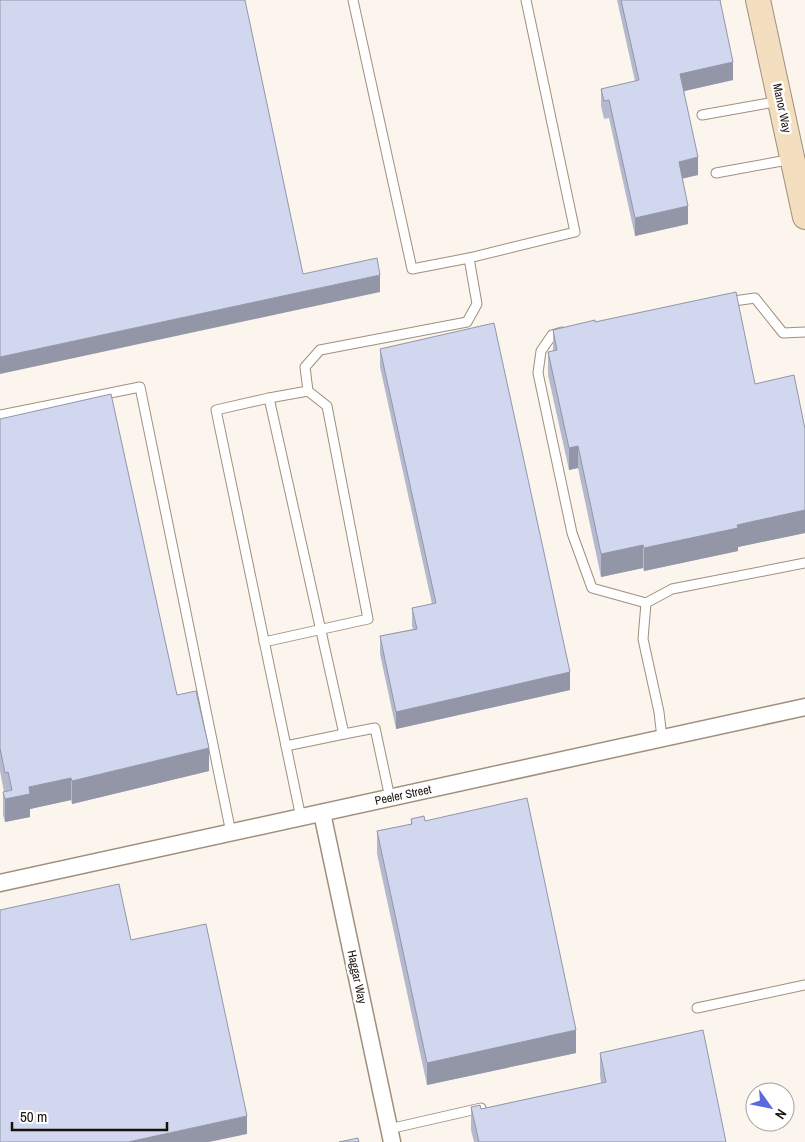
<svg xmlns="http://www.w3.org/2000/svg" width="805" height="1142" font-family="'Archivo Narrow',sans-serif">
<style>
.lines{fill:none;stroke-linecap:round;stroke-linejoin:round}
.lane-casing{stroke:#a08f7c;stroke-width:11}
.street-casing{stroke:#a08f7c;stroke-width:19}
.secondary-casing{stroke:#a08f7c;stroke-width:26}
.lane{stroke:#fff;stroke-width:9}
.street{stroke:#fff;stroke-width:16}
.secondary{stroke:#f4dec0;stroke-width:24}
.wall{fill:#b4b9ce}
.shaded-wall{fill:#9296a7}
.building{fill:#d1d7ef;stroke:#9296a7}
.labels{text-anchor:middle;dominant-baseline:central;stroke-width:5;stroke-linejoin:round;paint-order:stroke}
.street-label{font-size:12px;fill:#18120b;stroke:#fff}
</style>
<rect width="100%" height="100%" fill="#fcf5ed"/>
<g class="lines">
<defs>
<g id="lane">
<polyline points="702,115 780,101"/>
<polyline points="716,173 793,159"/>
<polyline points="469,258 575,232 526,0"/>
<polyline points="727,302 755,298 783,333 805,332"/>
<polyline points="562,332 552,335 541,351 538,373 572,533 592,588 646,603"/>
<polyline points="269,398 308,391"/>
<polyline points="0,415 140,387 231,833"/>
<polyline points="264,642 368,619 327,406 308,391 305,367 320,350 467,322 477,304 469,258 412,269 353,0"/>
<polyline points="662,738 659,712 643,639 646,603 672,589 805,563"/>
<polyline points="286,746 344,734"/>
<polyline points="301,818 216,410 269,398 344,734 375,728 390,798"/>
<polyline points="697,1008 805,985"/>
<polyline points="389,1129 481,1108"/>
</g>
<g id="street">
<polyline points="322,813 392,1142"/>
<polyline points="0,883 805,707"/>
</g>
<polyline id="secondary" points="758,0 805,217"/>
</defs>
<use href="#lane" class="lane-casing"/>
<use href="#street" class="street-casing"/>
<use href="#secondary" class="secondary-casing"/>
<use href="#lane" class="lane"/>
<use href="#street" class="street"/>
<use href="#secondary" class="secondary"/>
</g>
<g class="wall">
<polygon points="617,0 720,0 733,80 684,91 698,175 682,179 688,224 635,236 609,118 604,119 601,106 601,89 635,81"/>
<polygon points="595,322 755,384 805,429 805,533 738,547 738,551 644,571 643,568 601,577 578,468 569,470 548,375 548,352 553,351 553,330"/>
<polygon points="380,349 570,690 396,729 380,654 380,636 413,629 412,626 412,608 432,604 380,367"/>
<polygon points="0,419 177,695 209,771 72,804 71,800 30,809 30,817 5,822 3,815 3,792 4,792 0,771"/>
<polygon points="411,819 425,821 576,1053 427,1085 377,854 377,831 411,824"/>
<polygon points="600,1053 726,1142 474,1142 471,1130 471,1107 481,1109 601,1083 600,1075"/>
</g>
<g class="shaded-wall">
<polygon points="733,62 733,80 680,92 680,74"/>
<polygon points="698,157 698,175 679,179 679,162"/>
<polygon points="688,206 688,224 635,236 635,218"/>
<polygon points="380,275 380,292 0,374 0,357"/>
<polygon points="578,446 578,468 569,470 569,448"/>
<polygon points="805,510 805,533 738,547 738,551 644,571 644,548 737,525"/>
<polygon points="643,545 643,568 601,577 601,554"/>
<polygon points="570,672 570,690 396,729 396,712"/>
<polygon points="209,748 209,771 72,804 72,781"/>
<polygon points="71,778 71,800 30,809 30,817 5,822 5,799 29,787"/>
<polygon points="576,1030 576,1053 427,1085 427,1063"/>
<polygon points="247,1116 247,1134 209,1142 128,1142"/>
</g>
<g class="building">
<polygon points="0,0 245,0 303,274 377,258 380,275 0,357"/>
<polygon points="621,0 720,0 733,62 680,74 698,157 679,162 688,206 635,218 609,100 604,101 601,89 639,80"/>
<polygon points="736,292 755,384 794,375 805,429 805,510 737,525 738,528 644,548 643,545 601,554 578,446 569,448 548,352 557,350 553,330 595,320 595,322"/>
<polygon points="494,323 570,672 396,712 380,636 417,629 412,608 436,603 380,349"/>
<polygon points="111,394 177,695 196,691 209,748 72,781 71,778 29,787 30,794 5,799 3,792 12,790 8,772 5,773 0,748 0,419"/>
<polygon points="527,798 576,1030 427,1063 377,831 412,824 411,819 424,816 425,821"/>
<polygon points="119,884 131,940 206,924 247,1116 128,1142 0,1142 0,910"/>
<polygon points="703,1030 726,1142 479,1142 471,1107 480,1105 481,1109 606,1082 600,1053"/>
<polygon points="358,1138 359,1142 339,1142"/>
</g>
<g class="labels">
<g class="street-label">
<text transform="translate(782 108) rotate(78)">Manor Way</text>
<text transform="translate(403 795) rotate(-12)">Peeler Street</text>
<text transform="translate(357 977) rotate(78)">Haggar Way</text>
</g>
</g>
<g transform="translate(770 1107) rotate(123)"><circle r="24" fill="#ffffff" stroke="#a3a09d"/>
<path d="M0-4L9 19L0 12L-9 19Z" fill="#5b68df"/>
<text y="-8" font-size="14" font-weight="bold" text-anchor="middle" fill="#18120b">N</text>
</g>
<path d="M12 1122v8h155v-8" fill="none" stroke="#18120b" stroke-width="2.5"/>
<text x="20" y="1122" font-size="15" fill="#18120b" stroke="#ffffff" stroke-width="4" paint-order="stroke">50 m</text>
</svg>
